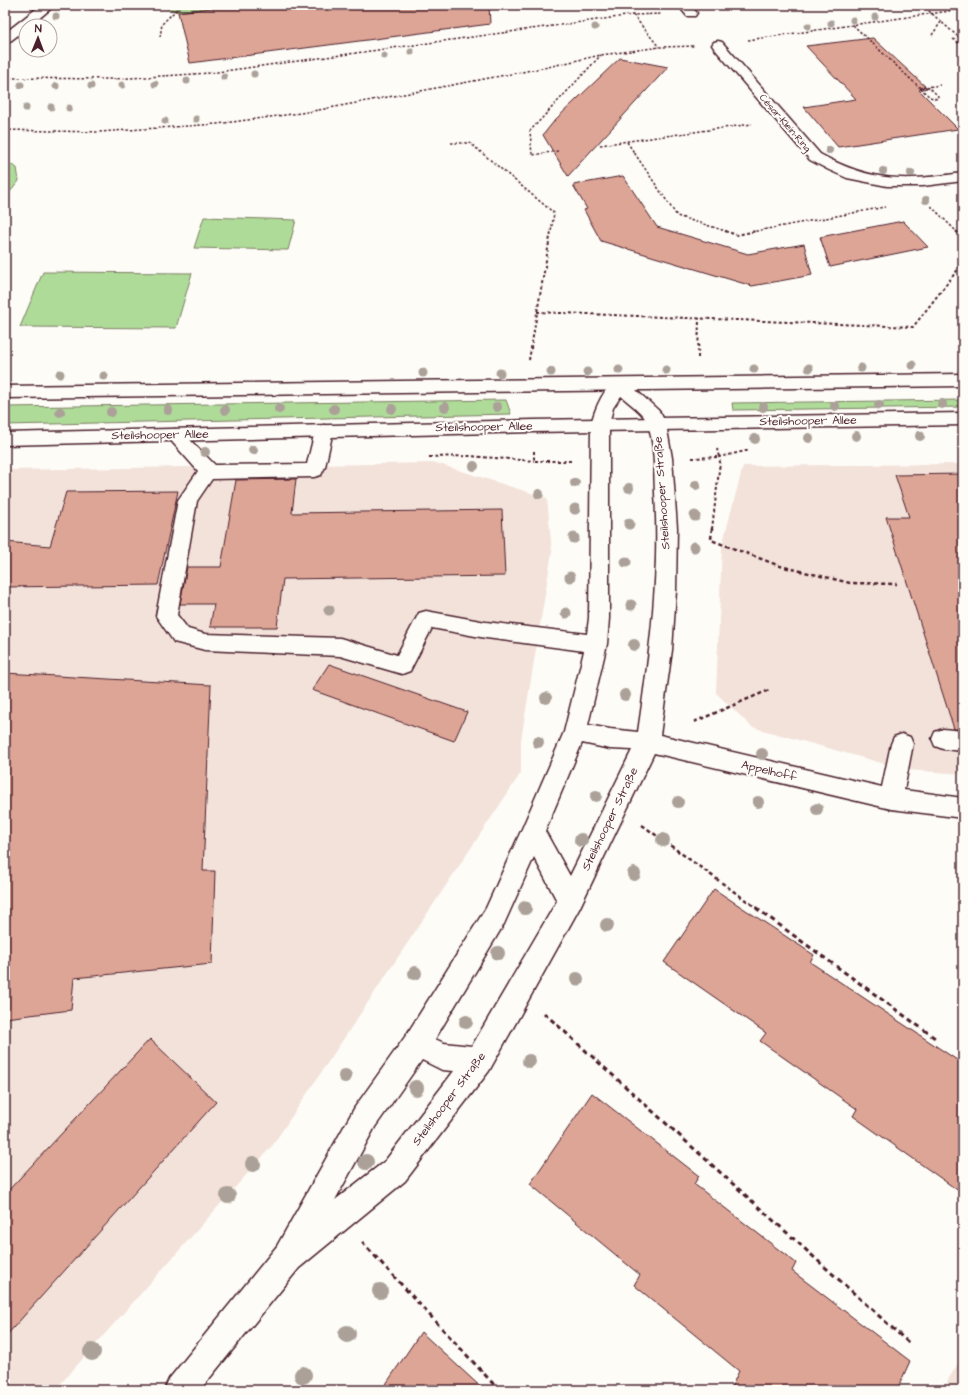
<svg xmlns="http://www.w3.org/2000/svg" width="968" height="1395" font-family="'Architects Daughter',sans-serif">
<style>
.built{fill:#f3e2da}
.green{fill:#afdb99;stroke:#7c7d62}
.building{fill:#dda596;stroke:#4a1f2b}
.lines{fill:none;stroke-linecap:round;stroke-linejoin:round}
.minor-casing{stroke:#4a1f2b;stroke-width:3}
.major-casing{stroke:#4a1f2b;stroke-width:3}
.path-far3{stroke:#4a1f2b;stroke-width:1.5;stroke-dasharray:2.5 2;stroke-linecap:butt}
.path-far2{stroke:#4a1f2b;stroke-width:2;stroke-dasharray:3 2.5;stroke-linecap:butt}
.path-far1{stroke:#4a1f2b;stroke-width:2.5;stroke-dasharray:4 3;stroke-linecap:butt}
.path{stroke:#4a1f2b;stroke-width:3;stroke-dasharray:5 4;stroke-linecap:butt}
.minor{fill:#fdfcf7;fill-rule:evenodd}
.major{fill:#fdfcf7;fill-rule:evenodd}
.path-bridge{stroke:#4a1f2b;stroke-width:1.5;stroke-dasharray:2.5 2;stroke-linecap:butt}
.tree{fill:#aba199}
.labels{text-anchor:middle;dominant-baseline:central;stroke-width:4;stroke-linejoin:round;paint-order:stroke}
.far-street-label{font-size:10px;fill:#4a1f2b;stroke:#fdfcf7}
.street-label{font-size:12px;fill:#4a1f2b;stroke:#fdfcf7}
</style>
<rect width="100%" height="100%" fill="#fdfcf7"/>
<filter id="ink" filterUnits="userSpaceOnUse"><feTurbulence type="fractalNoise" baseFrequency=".025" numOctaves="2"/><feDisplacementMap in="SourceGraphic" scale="8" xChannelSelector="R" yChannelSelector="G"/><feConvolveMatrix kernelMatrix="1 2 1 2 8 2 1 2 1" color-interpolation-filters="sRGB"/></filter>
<g filter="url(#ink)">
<g class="built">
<polygon points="436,463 547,498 552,552 521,740 521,773 272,1146 55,1390 5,1390 5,470"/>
<polygon points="963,464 963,774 907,770 752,727 716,693 722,546 743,466"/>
<polygon points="963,1356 963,1390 944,1390 949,1378"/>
</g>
<g class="green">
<polygon points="162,5 236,5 178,12 160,6"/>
<polygon points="5,161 17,168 19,181 5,198"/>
<polygon points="204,217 296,220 288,250 194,248"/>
<polygon points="43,272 192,273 176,328 20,327"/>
<polygon points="506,400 511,414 5,425 5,407"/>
<polygon points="963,400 963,407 733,410 732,403"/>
</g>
<g class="building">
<polygon points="236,5 489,5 490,24 190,63 178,12"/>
<polygon points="873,38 927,88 919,90 958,129 838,147 804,107 856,99 806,46"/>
<polygon points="620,58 668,67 568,176 543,135 555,120"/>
<polygon points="623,176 657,227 748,254 804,244 812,275 752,286 601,241 584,210 587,209 573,185"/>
<polygon points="903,221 928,247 830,267 820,237"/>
<polygon points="963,474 963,729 954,729 886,517 909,517 895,475"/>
<polygon points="296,479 292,513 502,510 505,576 283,579 277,627 210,627 214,604 180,604 187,567 221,567 236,480"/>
<polygon points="178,491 158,585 5,587 5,542 50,546 66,492"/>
<polygon points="329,664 467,712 454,741 312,690"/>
<polygon points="5,673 211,685 203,871 215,871 212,964 74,978 71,1010 5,1018"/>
<polygon points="714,889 814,955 810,962 963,1064 963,1194 853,1116 857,1109 760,1041 766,1033 664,962"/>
<polygon points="150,1039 216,1102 5,1337 5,1194"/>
<polygon points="592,1093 699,1176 694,1184 796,1263 792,1271 910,1361 897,1390 730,1390 739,1371 634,1285 640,1275 530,1184"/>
<polygon points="421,1332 484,1390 382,1390"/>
</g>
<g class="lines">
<defs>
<g id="minor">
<polygon points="41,5 55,5 30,26 26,26 26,29 9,42 5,43 5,33"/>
<polygon points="678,5 690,5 697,13 695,16 687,16"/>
<path d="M718 41 722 42 820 154C873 183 905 181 963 173V181L923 186H887L847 178 829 170 810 160 714 48 712 45 714 42Z"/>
<path d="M620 379 626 381 658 410 661 414 666 424 672 458 677 528 676 591 672 650 660 735 882 787 891 744 894 737 902 734 910 737 913 744 904 790 963 798V818L891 809 654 753 579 909 489 1071 405 1181 299 1268 200 1390H164L169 1379 277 1246 355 1107 407 1034 486 908 521 831 564 732 584 651 486 638 432 628 410 671 402 674 340 656 205 650 174 642 156 616 178 500 198 471 166 435 169 431 175 429 181 431 215 465 307 464 315 431 318 427 324 425 330 427 333 431 325 467 321 475 314 477 212 479 197 501 177 615 188 629 205 634 340 638 397 655 419 613 426 611 486 622 587 634 589 618 591 425C594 411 605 383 620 379ZM621 396C630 404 644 413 648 424 655 446 654 471 655 493 660 575 650 651 638 732L610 729 588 725 607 644 609 618V425L613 408ZM582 743 610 749 632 750 570 876 545 831ZM534 857 557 901 472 1046 444 1043 435 1039 504 924ZM422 1060 442 1070 454 1071 385 1161 335 1200 375 1127Z"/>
<polygon points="943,729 963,731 963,751 943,749 935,746 932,739 935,732"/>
</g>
<g id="major">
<polygon points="963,374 963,386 5,398 5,386"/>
<polygon points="963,413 963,425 533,432 5,445 5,433 533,420"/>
</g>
</defs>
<use href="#minor" class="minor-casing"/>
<use href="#major" class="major-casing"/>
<g class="path-far3">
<polyline points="922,5 963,41"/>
<polyline points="74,8 80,5"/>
<polyline points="715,9 746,5"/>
<polyline points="633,15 659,47"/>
<polyline points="932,35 941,22"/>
<polyline points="160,37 162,24 181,5"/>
<polyline points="953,39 963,46"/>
<polyline points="748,40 963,9"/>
<polyline points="5,78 114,79 210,73 633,15 662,14"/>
<polyline points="920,88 930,97 937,99 938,96 930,88"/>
<polyline points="921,88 940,85"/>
<polyline points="5,130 99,132 217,124 308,112 543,68 601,55 660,47 695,46"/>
<polyline points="627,142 677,216 729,232"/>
<polyline points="451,143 470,143 554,213 551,232"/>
<polyline points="600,145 752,124"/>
<polyline points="558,151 532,155 530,131 601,55"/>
<polyline points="931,206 957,232"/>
<polyline points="751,232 885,207"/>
</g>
<g class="path-far2">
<polyline points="725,231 737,235 756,231"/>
<polyline points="956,231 963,239"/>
<polyline points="537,312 913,327 963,263"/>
<polyline points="698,358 699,318"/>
<polyline points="529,360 551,231"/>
<polyline points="534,451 534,461 571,461"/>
<polyline points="429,457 469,456 534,461"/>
<polyline points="692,458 719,457 717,449"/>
<polyline points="712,529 720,462 719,457 750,450"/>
</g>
<g class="path-far1">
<polyline points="712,528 711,540 780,566 850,583 897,584"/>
<polyline points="694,722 769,690"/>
<polyline points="642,825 758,909"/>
</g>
<g class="path">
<polyline points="756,908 935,1038"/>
<polyline points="544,1013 910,1344"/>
<polyline points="362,1242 499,1390"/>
</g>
<use href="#minor" class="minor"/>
<use href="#major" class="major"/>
<polyline class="path-bridge" points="853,25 919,87 927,86 930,88"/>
</g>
<g class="tree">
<circle cx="56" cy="16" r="3.5"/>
<circle cx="875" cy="17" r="3.5"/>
<circle cx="853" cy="20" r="3.5"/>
<circle cx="831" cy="23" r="3.5"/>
<circle cx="808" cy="26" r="3.5"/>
<circle cx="595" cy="27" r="3.5"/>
<circle cx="411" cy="52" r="3.5"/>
<circle cx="384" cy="56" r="3.5"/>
<circle cx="254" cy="74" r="3.5"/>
<circle cx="224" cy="77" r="3.5"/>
<circle cx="187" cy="81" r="3.5"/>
<circle cx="155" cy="84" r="3.5"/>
<circle cx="21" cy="85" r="3.5"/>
<circle cx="122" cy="85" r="3.5"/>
<circle cx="56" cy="86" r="3.5"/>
<circle cx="91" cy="86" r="3.5"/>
<circle cx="51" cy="107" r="3.5"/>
<circle cx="26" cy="108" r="3.5"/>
<circle cx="69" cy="108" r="3.5"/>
<circle cx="196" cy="119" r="3.5"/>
<circle cx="165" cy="121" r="3.5"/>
<circle cx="829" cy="150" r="4"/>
<circle cx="883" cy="171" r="4"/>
<circle cx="911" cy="173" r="4"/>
<circle cx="926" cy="200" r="4"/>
<circle cx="912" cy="365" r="4.5"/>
<circle cx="809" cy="368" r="4.5"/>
<circle cx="861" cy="368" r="4.5"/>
<circle cx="754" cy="369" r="4.5"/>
<circle cx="619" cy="370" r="4.5"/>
<circle cx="666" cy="370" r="4.5"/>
<circle cx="551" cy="372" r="4.5"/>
<circle cx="587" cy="372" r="4.5"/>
<circle cx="423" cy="373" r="4.5"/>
<circle cx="500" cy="373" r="4.5"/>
<circle cx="60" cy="374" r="4.5"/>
<circle cx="104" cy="376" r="4.5"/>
<circle cx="942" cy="404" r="5"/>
<circle cx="879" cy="405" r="5"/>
<circle cx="835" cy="406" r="5"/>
<circle cx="445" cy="407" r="5"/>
<circle cx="497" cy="407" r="5"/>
<circle cx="763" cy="407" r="5"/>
<circle cx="279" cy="409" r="5"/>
<circle cx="334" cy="409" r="5"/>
<circle cx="392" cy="409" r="5"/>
<circle cx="168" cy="410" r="5"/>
<circle cx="225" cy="410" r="5"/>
<circle cx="60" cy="412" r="5"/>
<circle cx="111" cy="412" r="5"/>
<circle cx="856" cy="436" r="5"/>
<circle cx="920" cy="436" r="5"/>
<circle cx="809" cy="438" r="5"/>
<circle cx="755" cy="439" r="5"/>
<circle cx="253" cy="450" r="5"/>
<circle cx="205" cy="452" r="5"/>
<circle cx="474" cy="466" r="5"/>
<circle cx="575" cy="483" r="5"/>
<circle cx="696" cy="485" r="5"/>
<circle cx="629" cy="488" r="5"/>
<circle cx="539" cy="494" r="5"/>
<circle cx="575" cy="509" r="5.5"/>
<circle cx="695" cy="516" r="5.5"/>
<circle cx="629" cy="524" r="5.5"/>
<circle cx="574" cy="538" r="5.5"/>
<circle cx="694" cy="547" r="5.5"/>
<circle cx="626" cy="562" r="5.5"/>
<circle cx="570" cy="577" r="5.5"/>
<circle cx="631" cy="605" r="5.5"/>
<circle cx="329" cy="610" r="5.5"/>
<circle cx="566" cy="613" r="5.5"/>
<circle cx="634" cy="645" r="6"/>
<circle cx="625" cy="695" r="6"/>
<circle cx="546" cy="698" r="6"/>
<circle cx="538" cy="742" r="6"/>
<circle cx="762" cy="754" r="6"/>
<circle cx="596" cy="796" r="6"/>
<circle cx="678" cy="802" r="6"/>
<circle cx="758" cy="802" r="6"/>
<circle cx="817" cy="809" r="6"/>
<circle cx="581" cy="840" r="7"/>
<circle cx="663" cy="840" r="7"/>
<circle cx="634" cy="874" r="7"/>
<circle cx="525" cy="908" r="7"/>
<circle cx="607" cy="925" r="7"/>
<circle cx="498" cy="953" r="7"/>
<circle cx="415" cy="973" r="7"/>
<circle cx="577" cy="979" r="7"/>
<circle cx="466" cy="1022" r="7"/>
<circle cx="529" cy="1061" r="7"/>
<circle cx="345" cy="1076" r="7"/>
<circle cx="416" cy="1088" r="8"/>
<circle cx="366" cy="1162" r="8"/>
<circle cx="253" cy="1164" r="8"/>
<circle cx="228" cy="1196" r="8"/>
<circle cx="380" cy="1291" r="8"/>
<circle cx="347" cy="1334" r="9"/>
<circle cx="92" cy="1352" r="9"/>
<circle cx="303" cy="1375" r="9"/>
</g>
</g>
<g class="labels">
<g class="far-street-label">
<text transform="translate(785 123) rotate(49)">César-Klein-Ring</text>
</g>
<g class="street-label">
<text transform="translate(808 421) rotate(-1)">Steilshooper Allee</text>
<text transform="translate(484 427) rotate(-1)">Steilshooper Allee</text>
<text transform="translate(160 435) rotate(-1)">Steilshooper Allee</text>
<text transform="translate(662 493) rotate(-94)">Steilshooper Straße</text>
<text transform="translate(769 771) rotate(13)">Appelhoff</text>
<text transform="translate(610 819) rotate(-64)">Steilshooper Straße</text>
<text transform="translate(449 1099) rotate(-53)">Steilshooper Straße</text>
</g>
</g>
<rect width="968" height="1395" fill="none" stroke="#fdfcf7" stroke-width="20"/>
<rect x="10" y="10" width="948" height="1375" fill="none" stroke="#4a1f2b" stroke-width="1.5" filter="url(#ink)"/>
<g transform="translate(38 38) rotate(1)"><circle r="19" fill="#fdfcf7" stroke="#b5a4a5"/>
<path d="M0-3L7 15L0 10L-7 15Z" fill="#4a1f2b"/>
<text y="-6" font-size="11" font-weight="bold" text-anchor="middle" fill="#4a1f2b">N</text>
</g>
</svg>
